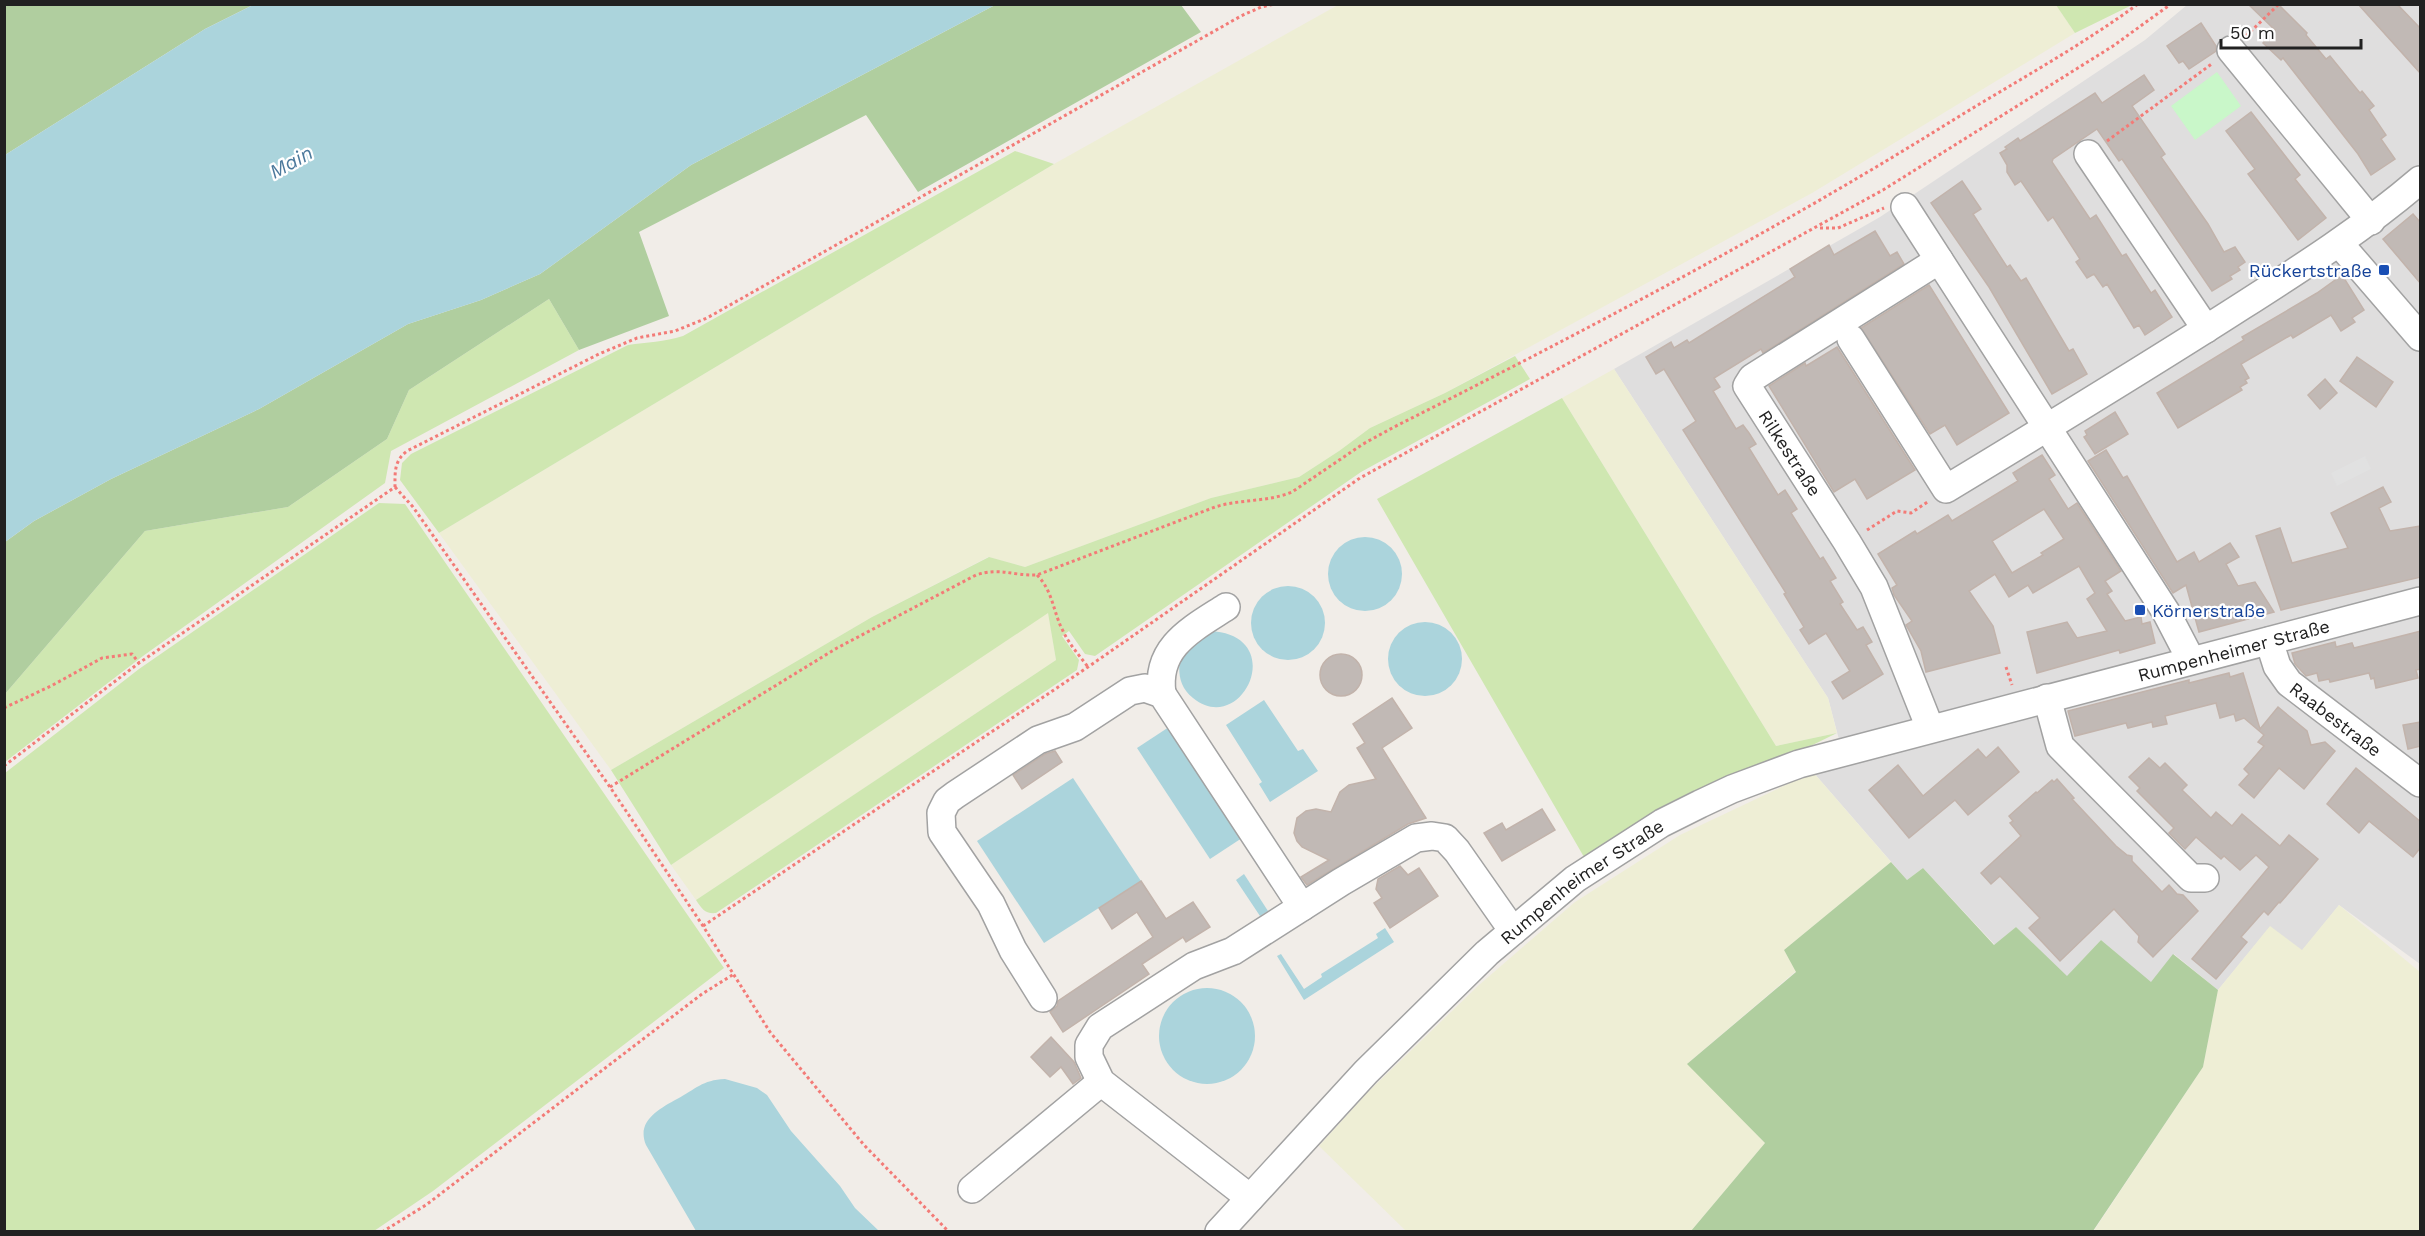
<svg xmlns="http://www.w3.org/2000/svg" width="2425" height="1236" font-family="'Work Sans',sans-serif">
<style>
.residential{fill:#dfdede}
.farmland{fill:#eeeed5}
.grass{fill:#cfe7b1}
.forest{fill:#b0ce9f}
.park{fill:#c9f7c9}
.parking{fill:#e1e1e1}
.water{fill:#abd4dc}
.building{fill:#c1b9b5;stroke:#c2b3ab;stroke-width:1.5;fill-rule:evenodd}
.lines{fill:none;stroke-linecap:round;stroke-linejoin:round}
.minor-casing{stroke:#a2a2a2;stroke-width:30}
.path{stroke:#f37b77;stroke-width:3;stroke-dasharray:3 3;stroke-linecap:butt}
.minor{stroke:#fff;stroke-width:27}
.transit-dot{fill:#1a4fb4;stroke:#fff;stroke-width:2}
.labels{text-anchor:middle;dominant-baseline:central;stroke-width:4.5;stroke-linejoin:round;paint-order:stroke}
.transit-label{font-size:18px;fill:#164399;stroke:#fff;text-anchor:end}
.street-label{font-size:18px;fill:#212121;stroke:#fff}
.water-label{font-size:20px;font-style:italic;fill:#4b799c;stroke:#fff}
</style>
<rect width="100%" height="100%" fill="#f1ede8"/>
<polygon class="residential" points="2187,5 2420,5 2420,964 2339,905 2302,951 2270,927 2218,990 2174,954 2151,983 2101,940 2067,977 2016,927 1995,945 1923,868 1907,880 1813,772 1845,762 1828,698 1614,369 1880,217 2145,40"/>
<g class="farmland">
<polygon points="2056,4 2075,33 1812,193 1445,393 1370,428 1339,451 1299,477 1211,498 1025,567 988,557 872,617 611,770 439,533 1054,164 1338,5"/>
<polygon points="1614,369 1828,698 1837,733 1776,746 1562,398"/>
<polygon points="1048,612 1056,660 696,900 671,865"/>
<polygon points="1813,772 1891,862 1784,950 1796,971 1688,1063 1765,1143 1691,1231 1406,1231 1319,1146 1368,1092 1479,985 1575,902 1680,835"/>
<polygon points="2339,905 2420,972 2420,1231 2093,1232 2203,1067 2218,990 2270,926 2302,950"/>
</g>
<g class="grass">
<polygon points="2056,5 2132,5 2075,33"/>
<path d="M1015 151 1054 164 439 533 400 480 402 463 411 454 628 345C647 342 664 342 683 336Z"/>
<polygon points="549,299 579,350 391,451 385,483 143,656 5,762 5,694 145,531 288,507 387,439 409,390"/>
<path d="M1515 356 1530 379 1361 472 1095 656 1085 654 1069 631 1062 636 1079 660 1077 670 716 913C705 914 702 909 696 900L1056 660 1048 613 671 865 611 770 872 617 989 557 1025 567 1211 498 1299 477 1339 451 1370 428 1445 393Z"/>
<polygon points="1562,398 1776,746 1837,733 1584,857 1377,499"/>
<polygon points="379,503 405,504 724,968 433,1191 374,1231 5,1231 5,773 139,669"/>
</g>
<g class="forest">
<polygon points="5,5 253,5 205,29 5,155"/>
<polygon points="995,5 1181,5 1201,32 918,192 866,115 639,232 669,316 579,350 549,299 409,390 387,439 288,507 145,531 5,694 5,542 34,521 111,479 259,409 408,324 481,300 540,274 691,165"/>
<polygon points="1891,862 1907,880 1923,868 1994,945 2016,927 2067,976 2101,940 2151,982 2173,954 2218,990 2203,1067 2093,1231 1691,1231 1765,1143 1687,1064 1796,972 1784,950"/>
</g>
<polygon class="park" points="2217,72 2241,106 2195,140 2171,106"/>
<polygon class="parking" points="2365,456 2371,469 2337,486 2331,473"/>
<g class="water">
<polygon points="253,5 253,4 995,5 691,165 540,274 481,300 408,324 259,409 111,479 34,521 5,542 5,155 205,29"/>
<circle cx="1365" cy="574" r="37"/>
<circle cx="1288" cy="623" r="37"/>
<circle cx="1425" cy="659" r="37"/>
<path d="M1210 631C1290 635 1242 738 1193 698 1179 687 1178 673 1180 657Z"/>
<polygon points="1264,700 1298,751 1303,749 1318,771 1270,802 1259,784 1262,782 1226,725"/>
<polygon points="1169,727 1242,838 1210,859 1137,748"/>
<polygon points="1073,778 1141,881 1044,943 977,841"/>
<polygon points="1244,874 1268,911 1260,916 1236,880"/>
<polygon points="1385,928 1394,942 1304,1000 1277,956 1281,954 1304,989 1322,977 1321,974 1378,938 1376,934"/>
<circle cx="1207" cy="1036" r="48"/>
<path d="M725 1079 757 1088 767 1095 791 1131 840 1186 855 1208 879 1231H696L646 1145C636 1121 659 1109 677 1099 696 1089 702 1080 725 1079Z"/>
</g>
<g class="building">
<polygon points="2248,4 2278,4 2307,33 2306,35 2326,59 2330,56 2360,93 2362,91 2374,106 2369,110 2386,135 2381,139 2395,159 2371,175 2358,154 2283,58 2281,60 2263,43 2275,30"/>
<polygon points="2358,4 2397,4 2421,29 2421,74"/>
<polygon points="2201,23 2216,46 2216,51 2189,69 2183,61 2179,63 2167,46"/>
<polygon points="2144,75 2154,90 2132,106 2165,154 2161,157 2208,224 2224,252 2235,247 2245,262 2238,267 2240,270 2230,276 2232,279 2212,291 2122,159 2119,161 2097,129 2053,159 2052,162 2090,219 2096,215 2122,256 2126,254 2151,293 2155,290 2172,317 2145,335 2139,325 2134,328 2107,284 2103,287 2094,274 2087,278 2076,262 2080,259 2053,217 2048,221 2021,181 2015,185 2007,172 2007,165 2000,153 2007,149 2005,147 2018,138 2020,141 2095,93 2102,103"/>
<polygon points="2251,112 2300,175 2295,179 2326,218 2298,240 2248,174 2255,169 2226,131"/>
<polygon points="1962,181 1981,209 1973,214 2007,267 2010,265 2021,281 2026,278 2069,351 2073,349 2087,374 2052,394 1989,287 1931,203"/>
<polygon points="2413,214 2421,223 2421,284 2383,239"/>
<polygon points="1875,231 1890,256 1897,252 1904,264 1763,353 1761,349 1714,378 1720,387 1713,391 1736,429 1743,425 1749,433 1756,444 1749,448 1778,495 1785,490 1797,509 1791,513 1820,559 1823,557 1836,578 1830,581 1843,602 1840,604 1857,630 1863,627 1872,642 1866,645 1883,674 1843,699 1832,682 1850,671 1826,633 1809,644 1800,630 1804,627 1784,594 1786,593 1683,430 1696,421 1664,369 1656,374 1646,357 1671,342 1674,348 1687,340 1689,343 1795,277 1790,269 1829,245 1834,255"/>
<polygon points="2342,275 2364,310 2352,318 2355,322 2341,331 2331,315 2293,338 2291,335 2241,364 2249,378 2245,380 2247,383 2240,387 2242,390 2178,428 2157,393 2244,340 2242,337 2317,293"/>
<polygon points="1929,285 2009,413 1957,445 1945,425 1930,434 1861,328"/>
<polygon points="1837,347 1915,470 1867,499 1855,479 1834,492 1769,386 1805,363 1806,366"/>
<polygon points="2357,357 2393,382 2376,407 2340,381"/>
<polygon points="2325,379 2337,393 2320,409 2308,395"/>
<polygon points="2115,412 2128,434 2095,454 2084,437 2087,435 2085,431"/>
<polygon points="2106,450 2123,478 2127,476 2177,562 2194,552 2199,562 2230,543 2239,557 2226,564 2238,586 2255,582 2274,612 2199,632 2186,585 2173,593 2088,461"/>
<path d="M2042 455 2055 475 2049 479 2068 509 2077 503 2121 571 2105 581 2112 591 2107 594 2125 621 2141 617 2142 624 2150 622 2155 643 2120 653 2119 650 2037 673 2027 632 2067 622 2077 638 2107 631 2087 599 2095 593 2079 566 2033 593 2028 585 2009 597 1995 574 1969 591 1993 626 2000 653 1926 672 1921 651 1906 625 1912 621 1894 595 1892 588 1897 585 1878 554 1915 531 1917 534 1948 515 1952 521 2018 481 2013 473ZM2044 509 2064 539 2041 553 2043 555 2012 573 1992 541Z"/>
<polygon points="2383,487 2391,502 2379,508 2390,531 2421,526 2421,577 2281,610 2256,536 2280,528 2292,563 2348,548 2331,513"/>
<polygon points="2421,631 2421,669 2416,670 2418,678 2376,688 2374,678 2371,679 2369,673 2330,682 2329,679 2319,681 2317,673 2306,676 2295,664 2292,653 2335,642 2336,647 2352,643 2354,648"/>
<circle cx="1341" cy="675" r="21"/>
<polygon points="2229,673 2230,677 2243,673 2260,729 2278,707 2307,731 2311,745 2325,742 2335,751 2304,789 2279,768 2254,798 2239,785 2249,774 2244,769 2264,746 2258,742 2264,735 2244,718 2236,721 2234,714 2220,718 2216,703 2165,716 2167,724 2153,727 2152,722 2128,728 2126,723 2075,736 2068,711 2189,680 2189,683"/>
<polygon points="1392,698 1412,728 1382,748 1426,818 1408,824 1307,885 1301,877 1329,860 1302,847 1297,841 1294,833 1297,818 1306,811 1316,809 1331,812 1340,792 1349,785 1376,779 1357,748 1365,743 1353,724"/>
<polygon points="2421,722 2421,746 2408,749 2403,725"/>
<polygon points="1998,747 2019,772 1968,815 1955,800 1909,838 1869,790 1898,765 1923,796 1978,749 1986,758"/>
<polygon points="1055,751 1062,762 1022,789 1013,775 1045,754"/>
<polygon points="2149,758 2160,768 2165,763 2187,785 2182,790 2211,818 2216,812 2232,826 2242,814 2280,846 2289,835 2318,859 2280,903 2279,902 2268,915 2264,911 2241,937 2247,942 2216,979 2192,959 2269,867 2256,855 2240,870 2224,856 2221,859 2196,837 2185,849 2169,833 2174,828 2137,791 2140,788 2129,777"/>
<polygon points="2356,768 2421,822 2421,847 2413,857 2369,821 2359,833 2327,804"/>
<polygon points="2057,779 2074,798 2072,799 2116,846 2127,855 2132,856 2132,861 2162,892 2169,885 2177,894 2183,895 2198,911 2153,957 2138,942 2139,936 2114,909 2060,961 2029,928 2040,918 2000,876 1991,884 1981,873 2021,836 2010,823 2013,821 2009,816 2036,792 2037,793 2052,780 2054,782"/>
<polygon points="1542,809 1555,830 1502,861 1484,833 1502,823 1506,830"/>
<polygon points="1400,866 1408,875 1419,868 1438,896 1390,928 1374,903 1382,898 1376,889 1378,879"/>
<polygon points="1141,881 1166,919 1193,902 1210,927 1186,942 1183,937 1142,964 1149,974 1063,1032 1050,1012 1057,1006 1058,1001 1153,937 1137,912 1112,929 1099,908"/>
<polygon points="1051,1037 1074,1062 1081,1078 1073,1084 1061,1067 1050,1077 1031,1057"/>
</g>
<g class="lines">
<defs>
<g id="minor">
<polyline points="2231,50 2371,221"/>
<polyline points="2088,154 2206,329"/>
<polyline points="1905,207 2166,612 2191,660"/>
<polyline points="2339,243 2420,337"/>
<path d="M1851 339 1946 489C2045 429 2144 369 2242 306 2303 267 2364 228 2420 180"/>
<path id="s1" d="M2269 641 2277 666 2289 683 2420 783"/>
<path d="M1162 694C1155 647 1192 629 1226 607"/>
<polyline points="2047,698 2060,746 2191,878 2205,878"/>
<polyline points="1930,728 1874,587 1847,542 1747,386 1752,378 1939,260"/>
<polyline points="1043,998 1013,950 991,904 942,832 941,813 947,801 955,795 1038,740 1075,727 1130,691 1145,688 1162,694 1302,907"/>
<polyline points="972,1189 1101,1082"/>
<polyline points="1250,1198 1101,1082 1089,1057 1089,1045 1100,1027 1194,966 1233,951 1341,882 1416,838 1432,836 1445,838 1457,851 1513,931"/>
<path id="s2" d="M1219 1232 1366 1072 1487 953 1575 879 1662 823 1700 804 1732 789 1799 764 2420 601"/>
</g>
</defs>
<use href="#minor" class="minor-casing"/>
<g class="path">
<polyline points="2246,36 2279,4"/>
<polyline points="2107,141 2213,63"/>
<polyline points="1820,228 1838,228 1884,208"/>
<polyline points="395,487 413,507 610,787 703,926 770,1032 864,1145 949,1232"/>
<polyline points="1867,530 1897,511 1911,513 1929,501"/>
<path d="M1037 575C1053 591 1053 612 1063 631 1069 644 1079 655 1088 667"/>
<polyline points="2006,667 2012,685"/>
<polyline points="4,708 51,686 102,658 132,654 139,663"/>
<path d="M4 766 139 663 395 487C395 472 394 461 407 451L599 354 637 338 675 331 707 318 1241 16 1261 7 1275 4"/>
<path d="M610 787 837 648 976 575C1001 567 1012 576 1037 575L1215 507C1240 499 1269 502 1292 492L1363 444 1394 427C1583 332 1770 234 1950 122 2013 83 2078 48 2138 4"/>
<polyline points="703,926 1088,667 1360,478 1883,190 2113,46 2171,4"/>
<polyline points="382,1232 426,1205 702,994 734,974"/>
</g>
<use href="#minor" class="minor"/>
</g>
<g class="transit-dot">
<rect x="2378" y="264" width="12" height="12" rx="3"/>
<rect x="2134" y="604" width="12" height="12" rx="3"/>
</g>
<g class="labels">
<g class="transit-label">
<text x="2372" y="270">Rückertstraße</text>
<text x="2152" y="610" text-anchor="start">Körnerstraße</text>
</g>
<g class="street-label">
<text transform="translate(1790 453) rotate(57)">Rilkestraße</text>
<text stroke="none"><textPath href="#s2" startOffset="1204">Rumpenheimer Straße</textPath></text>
<text stroke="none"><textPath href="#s1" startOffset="106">Raabestraße</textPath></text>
<text stroke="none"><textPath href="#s2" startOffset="506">Rumpenheimer Straße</textPath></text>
</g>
<g class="water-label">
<text transform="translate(291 162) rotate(-29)">Main</text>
</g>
</g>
<rect width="2425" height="1236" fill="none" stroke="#212121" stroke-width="12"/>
<path d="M2221 39v9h140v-9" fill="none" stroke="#212121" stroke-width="3"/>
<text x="2230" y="39" font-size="18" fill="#212121" stroke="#ffffff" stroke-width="4.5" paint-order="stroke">50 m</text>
</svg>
